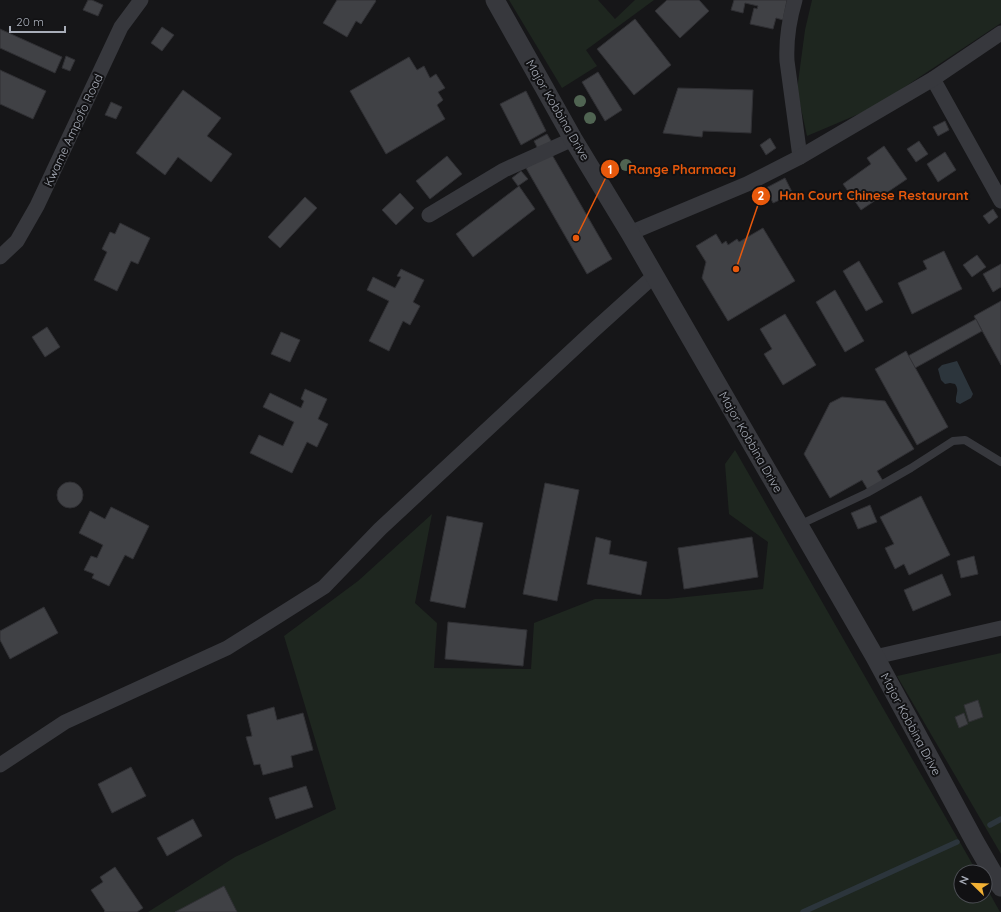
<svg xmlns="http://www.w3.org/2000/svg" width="1001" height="912" font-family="Quicksand,sans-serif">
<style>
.green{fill:#1e261f}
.water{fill:#2c353c}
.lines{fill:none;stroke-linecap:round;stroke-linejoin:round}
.stream{stroke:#2c353c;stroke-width:5.5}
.building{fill:#404145;stroke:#303034}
.service{stroke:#37383d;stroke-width:8}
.minor{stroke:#37383d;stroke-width:15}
.tertiary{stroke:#37383d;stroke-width:19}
.tree{fill:#506452}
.labels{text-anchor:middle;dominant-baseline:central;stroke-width:4;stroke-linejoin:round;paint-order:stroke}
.street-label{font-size:12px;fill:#a8adb8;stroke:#111113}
.leader{fill:none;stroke:#e8590c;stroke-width:1.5}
.callout-dot{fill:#e8590c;stroke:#111113;stroke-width:1.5}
.mark-label{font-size:12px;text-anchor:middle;font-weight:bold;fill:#fff}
.callout-label{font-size:13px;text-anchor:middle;font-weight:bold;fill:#e8590c;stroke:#111113;stroke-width:4;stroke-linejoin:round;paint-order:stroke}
</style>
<rect width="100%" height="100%" fill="#161618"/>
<g class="green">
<polygon points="509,0 598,0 615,19 635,0 654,0 586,50 597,66 562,88"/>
<polygon points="812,0 1001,0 1001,23 873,108 807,136 797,90 805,30"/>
<polygon points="735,450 977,872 961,872 961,896 985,896 985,885 1000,912 148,912 235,857 336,809 284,636 358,581 432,514 415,603 437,623 434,668 531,669 534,623 595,599 667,599 763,589 768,542 729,514 725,464"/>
<polygon points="1001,653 1001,854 897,676"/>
</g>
<path class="water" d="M957 361 973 394 971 398 960 404 956 402C955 394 960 391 955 384L950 383 945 384 941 380 938 369 942 365Z"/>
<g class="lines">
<g class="stream">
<polyline points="990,825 1001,819"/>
<polyline points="803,912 957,842"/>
</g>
</g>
<g class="building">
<polygon points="88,0 92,0 103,5 98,16 83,10"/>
<polygon points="337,0 375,0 376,1 361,24 356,21 347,37 323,23"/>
<polygon points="667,0 699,0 709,11 680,38 655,11"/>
<polygon points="734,0 787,0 783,20 776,18 773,29 750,24 754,8 757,9 758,6 745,3 743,13 731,10"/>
<polygon points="635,19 671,65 634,95 597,49"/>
<polygon points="162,27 174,35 162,51 151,43"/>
<polygon points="0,29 62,57 55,73 0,48"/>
<polygon points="66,56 75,60 70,71 62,68"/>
<polygon points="409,57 417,70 424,66 430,78 436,74 445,88 438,92 443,100 437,105 445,119 386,154 350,91"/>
<polygon points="0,70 46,91 33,119 0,104"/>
<polygon points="598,72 622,110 605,121 582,82"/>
<polygon points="678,88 753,90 751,133 703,131 702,137 663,133"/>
<polygon points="183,90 221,118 207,136 232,154 211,182 178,157 165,175 136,153"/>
<polygon points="526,91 546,131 521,145 500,104"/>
<polygon points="111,102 122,107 116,119 105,115"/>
<polygon points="945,121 949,130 938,136 933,127"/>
<polygon points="547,134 554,146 540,153 534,141"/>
<polygon points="770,138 776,148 766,155 760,145"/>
<polygon points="919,141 928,154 916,162 907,149"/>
<polygon points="884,146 907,179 861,210 843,184 871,164 867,158"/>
<polygon points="945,152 956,170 938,182 927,164"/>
<polygon points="551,153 612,259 587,274 526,168"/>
<polygon points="447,156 462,174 430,199 416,181"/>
<polygon points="521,171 528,179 518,186 512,178"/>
<polygon points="785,178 793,194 773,203 766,188"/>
<polygon points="519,186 535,209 473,257 456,234"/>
<polygon points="400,193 414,208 396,225 382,210"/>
<polygon points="305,197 317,208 280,248 268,237"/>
<polygon points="993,209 998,217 989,224 983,216"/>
<polygon points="120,223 150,238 138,264 131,261 117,291 94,280 107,252 102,249 110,232 115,234"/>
<polygon points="763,228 795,281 728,321 702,278 706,262 696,246 716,234 722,244 726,241 728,245 737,239 739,242"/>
<polygon points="944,251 962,289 912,314 898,283 927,269 923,261"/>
<polygon points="977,255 986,267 972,277 963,265"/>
<polygon points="859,261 883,302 866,311 843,271"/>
<polygon points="1001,264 1001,287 993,292 983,274"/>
<polygon points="401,269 424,280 413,302 420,306 410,325 403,321 389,351 369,341 389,301 367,290 373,277 395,288 401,277 397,276"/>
<polygon points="835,290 864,341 845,352 816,302"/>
<polygon points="1001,301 1001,365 974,316"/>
<polygon points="785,314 816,365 783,385 764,354 772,349 760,329"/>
<polygon points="976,319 982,331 915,368 908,356"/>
<polygon points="47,327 60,347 45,357 32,337"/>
<polygon points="281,332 300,340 290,362 271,354"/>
<polygon points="906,351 948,427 917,445 875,369"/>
<polygon points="305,389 327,399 318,419 328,424 317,447 307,442 292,473 250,453 259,435 283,446 294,422 263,407 270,393 301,408 304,401 301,399"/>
<polygon points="842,397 885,401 914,449 877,471 883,481 868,490 862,480 830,498 804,454 830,403"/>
<circle cx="70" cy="495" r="13"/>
<polygon points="545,483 579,490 557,601 523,594"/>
<polygon points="921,496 950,555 909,575 904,564 895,569 885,548 894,544 880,517"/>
<polygon points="870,505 877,522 858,529 851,513"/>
<polygon points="111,507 149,526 133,559 125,555 109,586 92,578 94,574 84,570 91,556 97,558 103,545 79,533 90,511 105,519"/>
<polygon points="447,516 483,523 465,608 430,601"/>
<polygon points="596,537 611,541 609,554 647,562 641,595 587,584"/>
<polygon points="752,537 758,577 684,589 678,548"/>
<polygon points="974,556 978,574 961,578 957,561"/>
<polygon points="942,574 951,595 913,611 904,590"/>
<polygon points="44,607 58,633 10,659 0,640 0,631"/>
<polygon points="448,622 527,630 523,666 445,659"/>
<polygon points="978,700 983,717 969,722 964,705"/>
<polygon points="274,707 277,720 303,713 313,750 291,756 293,767 263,775 260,764 254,765 246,737 252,736 247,715"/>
<polygon points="964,713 968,724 959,728 955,717"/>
<polygon points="131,767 146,796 112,813 98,784"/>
<polygon points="306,786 313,807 276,819 269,798"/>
<polygon points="193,819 202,836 167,856 157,838"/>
<polygon points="115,867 143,908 137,912 104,912 105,911 91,890 103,882 100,877"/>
<polygon points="224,886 237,912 175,912"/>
</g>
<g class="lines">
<polyline class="service" points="799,525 867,493 911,468 953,441 965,440 1001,462"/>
<g class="minor">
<path d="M795 0C789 20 786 40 787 61L800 157"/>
<polyline points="933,79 1001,201"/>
<polyline points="429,215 504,170 573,139"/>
<polyline points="630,233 747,184 800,157 933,79 1001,33"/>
<polyline points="0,257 17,241 37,206 121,27 141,0"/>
<polyline points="875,657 1001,628"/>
<polyline points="0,765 65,722 227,648 324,587 380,529 593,331 655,275"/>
</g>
<polyline class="tertiary" points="495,0 573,139 630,233 875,657 975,842 1001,887"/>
</g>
<g class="tree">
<circle cx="580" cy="101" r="6"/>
<circle cx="590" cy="118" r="6"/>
<circle cx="626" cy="165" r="6"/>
</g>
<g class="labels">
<g class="street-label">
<text transform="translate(558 110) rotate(60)">Major Kobbina Drive</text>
<text transform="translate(73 130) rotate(-65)">Kwame Ampofo Road</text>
<text transform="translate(751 442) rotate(60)">Major Kobbina Drive</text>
<text transform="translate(911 724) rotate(62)">Major Kobbina Drive</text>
</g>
</g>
<path class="leader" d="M576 238L610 169M736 269L761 196"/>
<g class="callout-dot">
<circle cx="576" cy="238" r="4"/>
<circle cx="736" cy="269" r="4"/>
<circle cx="610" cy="169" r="10"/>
<circle cx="761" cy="196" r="10"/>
</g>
<g class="mark-label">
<text x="610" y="174">1</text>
<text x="761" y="200">2</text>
</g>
<g class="callout-label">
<text x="682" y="174">Range Pharmacy</text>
<text x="874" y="200">Han Court Chinese Restaurant</text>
</g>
<g transform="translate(973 884) rotate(293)"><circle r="19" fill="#111113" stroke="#4d4f55"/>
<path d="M0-3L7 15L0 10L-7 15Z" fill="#f2b134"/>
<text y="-6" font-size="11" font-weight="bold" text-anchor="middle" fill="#a8adb8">N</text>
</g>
<path d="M10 26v6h55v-6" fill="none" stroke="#a8adb8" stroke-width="2"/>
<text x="16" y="26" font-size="12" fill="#a8adb8" stroke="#111113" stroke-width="3" paint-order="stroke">20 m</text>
</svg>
